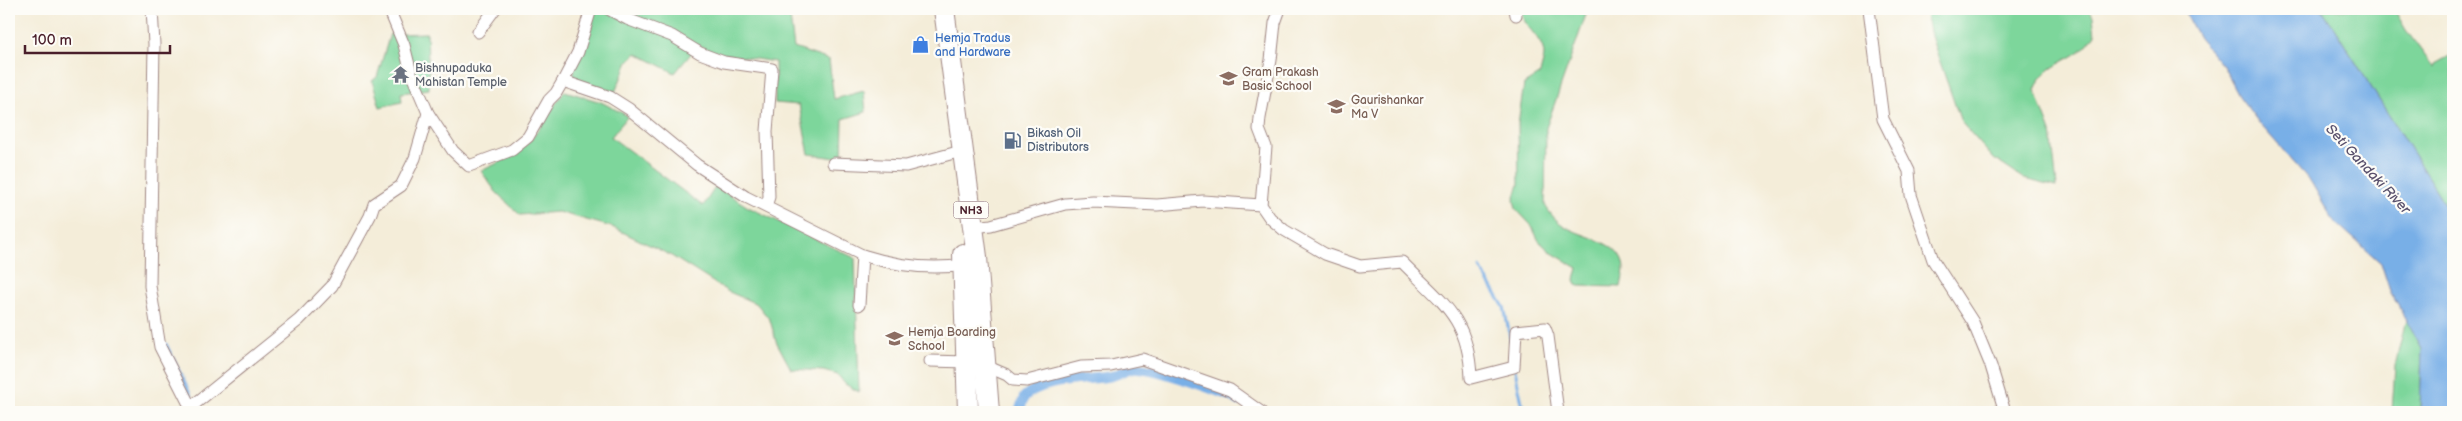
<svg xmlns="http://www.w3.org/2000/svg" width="2462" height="421" font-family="'Balsamiq Sans',sans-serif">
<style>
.green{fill:#7dd69b;stroke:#647a63}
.water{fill:#78afe7;stroke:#616789}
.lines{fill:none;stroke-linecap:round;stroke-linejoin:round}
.stream{stroke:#78afe7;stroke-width:3}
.canal{stroke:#78afe7;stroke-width:10}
.street-casing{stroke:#9f8682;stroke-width:13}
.highway-casing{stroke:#9f8682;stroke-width:22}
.street{stroke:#fff;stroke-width:11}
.highway{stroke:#fff;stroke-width:20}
.labels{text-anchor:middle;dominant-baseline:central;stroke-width:4.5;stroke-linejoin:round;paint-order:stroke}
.shield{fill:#fdfcf7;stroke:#806168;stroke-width:1}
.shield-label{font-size:11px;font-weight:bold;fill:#4a1f2b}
.shop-label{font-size:12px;fill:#366cbe;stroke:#fdfcf7;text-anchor:start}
.worship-label{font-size:12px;fill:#5b616d;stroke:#fdfcf7;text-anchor:start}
.education-label{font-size:12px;fill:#785e54;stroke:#fdfcf7;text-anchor:start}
.service-label{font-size:12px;fill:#4e5e75;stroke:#fdfcf7;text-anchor:start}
.water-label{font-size:14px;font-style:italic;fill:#5a516d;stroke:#fdfcf7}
</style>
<rect width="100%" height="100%" fill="#fdfcf7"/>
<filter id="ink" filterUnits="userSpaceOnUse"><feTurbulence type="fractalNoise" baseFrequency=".02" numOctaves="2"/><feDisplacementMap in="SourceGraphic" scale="10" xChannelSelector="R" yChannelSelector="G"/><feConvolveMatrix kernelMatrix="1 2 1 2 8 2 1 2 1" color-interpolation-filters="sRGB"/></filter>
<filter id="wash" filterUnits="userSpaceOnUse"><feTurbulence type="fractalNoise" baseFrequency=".0096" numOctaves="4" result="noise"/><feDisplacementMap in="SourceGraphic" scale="20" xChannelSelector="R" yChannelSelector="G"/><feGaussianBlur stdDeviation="1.12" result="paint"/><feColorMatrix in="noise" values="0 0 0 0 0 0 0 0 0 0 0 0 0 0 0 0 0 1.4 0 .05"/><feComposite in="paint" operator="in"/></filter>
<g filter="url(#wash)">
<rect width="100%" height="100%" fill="#f4edd9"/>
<g class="green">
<polygon points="592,9 789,9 794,48 829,60 834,99 864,91 866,112 843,119 842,159 809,154 799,105 775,103 775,62 717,53 698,45 675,73 636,53 628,62 615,92 573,78 578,48"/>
<path d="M1521 9H1588L1546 128 1545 205C1550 214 1557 222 1566 227 1584 238 1621 241 1624 268 1624 273 1622 281 1621 287L1578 286 1575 280 1578 268 1552 253 1539 241 1531 225 1516 209 1514 200 1519 184 1518 124 1524 84 1540 74C1541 68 1544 61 1544 54 1543 37 1521 26 1521 9Z"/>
<path d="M1925 9H2089L2093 16 2095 35C2090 41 2085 48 2079 52 2060 65 2044 67 2035 90L2051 132 2057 187 2024 179 1994 159 1961 122 1931 36Z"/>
<polygon points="2322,9 2394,9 2406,30 2434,68 2435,64 2453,54 2453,221 2439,195"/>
<polygon points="427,33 429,89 401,93 402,102 380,107 372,81 377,77 390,34"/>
<path d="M565 91 601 102 628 116 611 137 703 206 716 186 748 207 855 258 859 392 845 384 838 375 823 371 791 369 776 341 770 320 757 304 727 291 670 255 612 227 558 212 520 215 496 192 481 171C493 165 508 159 519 151 539 135 549 111 565 91Z"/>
<polygon points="2406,319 2422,349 2420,412 2392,412 2395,366"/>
</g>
<polygon class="water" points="2183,9 2322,9 2439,195 2453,221 2453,412 2420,412 2422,349 2390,291 2381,263 2333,220 2311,182 2260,124 2239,96 2223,66 2199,38"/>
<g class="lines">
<g class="stream">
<polyline points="1480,268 1504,307 1511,342"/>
<polyline points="166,344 191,396"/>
<polyline points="1515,370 1524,412"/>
<polyline points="198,410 199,412"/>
</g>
<path class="canal" d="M1019 412 1024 397C1044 378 1087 381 1112 376 1119 374 1127 369 1133 368 1150 366 1223 392 1239 401"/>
</g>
</g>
<g filter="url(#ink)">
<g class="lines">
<defs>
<g id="street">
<polyline points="152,9 154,44 150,286 160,347 193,412"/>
<polyline points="608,9 627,19 672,36 700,53 724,62 772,69 767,131 769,197 766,206"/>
<path d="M1280 9 1275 23 1271 60 1260 118 1259 129 1266 147 1261 205 1270 218 1284 230 1325 254 1360 266 1402 262C1441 302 1469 317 1471 378L1514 367 1516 331 1545 328 1548 336 1558 412"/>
<polyline points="1515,9 1516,15"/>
<polyline points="1869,9 1883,119 1909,171 1911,195 1933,260 1973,322 1991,366 2005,412"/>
<polyline points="478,32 495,9"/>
<polyline points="563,81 578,52 591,9"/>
<polyline points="428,113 453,151 469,166 512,150 528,137 549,100 556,93 563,81 610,97 629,109 697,165 746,197 862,255 859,305"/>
<polyline points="833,163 906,166 954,153"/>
<polyline points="973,227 991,225 1065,204 1093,202 1157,205 1203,201 1261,205"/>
<path d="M862 255C897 266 932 271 969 264"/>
<polyline points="930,361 967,362"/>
<polyline points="986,366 1007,375 1013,380 1027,381 1081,367 1111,366 1142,359 1230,390 1261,412"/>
<polyline points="191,407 299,320 332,286 370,216 374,204 401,186 415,158 428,113 411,73 404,45 389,9"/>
</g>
<g id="highway">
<polyline points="944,9 977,257 989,412"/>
<polyline points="963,254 968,412"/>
</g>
</defs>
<use href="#street" class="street-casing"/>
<use href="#highway" class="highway-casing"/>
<use href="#street" class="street"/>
<use href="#highway" class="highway"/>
</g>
</g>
<defs>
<symbol id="shop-bare" viewBox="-9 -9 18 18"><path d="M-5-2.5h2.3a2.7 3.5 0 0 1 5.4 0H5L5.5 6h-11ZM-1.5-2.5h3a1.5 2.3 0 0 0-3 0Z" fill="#3f7fe0" stroke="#fdfcf7" stroke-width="2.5" paint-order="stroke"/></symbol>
<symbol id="temple-bare" viewBox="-9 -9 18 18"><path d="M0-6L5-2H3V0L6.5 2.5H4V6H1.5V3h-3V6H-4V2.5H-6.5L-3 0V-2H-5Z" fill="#6b7280" stroke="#fdfcf7" stroke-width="2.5" paint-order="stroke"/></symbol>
<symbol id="school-bare" viewBox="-9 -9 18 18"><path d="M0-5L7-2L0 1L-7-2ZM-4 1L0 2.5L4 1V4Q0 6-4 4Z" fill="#8d6e63" stroke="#fdfcf7" stroke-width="2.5" paint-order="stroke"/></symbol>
<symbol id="fuel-bare" viewBox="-9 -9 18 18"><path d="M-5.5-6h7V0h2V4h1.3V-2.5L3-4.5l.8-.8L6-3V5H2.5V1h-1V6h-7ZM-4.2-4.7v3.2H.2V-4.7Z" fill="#5c6f8a" stroke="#fdfcf7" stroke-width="2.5" paint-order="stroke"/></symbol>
</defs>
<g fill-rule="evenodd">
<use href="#shop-bare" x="908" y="32" width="25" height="25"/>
<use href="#temple-bare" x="388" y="62" width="25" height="25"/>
<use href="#school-bare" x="1216" y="66" width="25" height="25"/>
<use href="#school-bare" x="1324" y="94" width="25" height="25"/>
<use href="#fuel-bare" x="1000" y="128" width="25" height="25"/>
<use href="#school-bare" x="882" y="326" width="25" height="25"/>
</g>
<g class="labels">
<rect class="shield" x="953.5" y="201.5" width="35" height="17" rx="4"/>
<g class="shield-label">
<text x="971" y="210">NH3</text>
</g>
<g class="shop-label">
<text x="935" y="38">Hemja Tradus<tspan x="935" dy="14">and Hardware</tspan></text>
</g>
<g class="worship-label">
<text x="415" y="68">Bishnupaduka<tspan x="415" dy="14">Mahistan Temple</tspan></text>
</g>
<g class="education-label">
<text x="1242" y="72">Gram Prakash<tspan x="1242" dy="14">Basic School</tspan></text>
<text x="1351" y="100">Gaurishankar<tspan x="1351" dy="14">Ma V</tspan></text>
<text x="908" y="332">Hemja Boarding<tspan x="908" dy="14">School</tspan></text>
</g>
<g class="service-label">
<text x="1027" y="133">Bikash Oil<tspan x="1027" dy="14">Distributors</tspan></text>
</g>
<g class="water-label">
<text transform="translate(2368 169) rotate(47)">Seti Gandaki River</text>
</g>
</g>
<rect width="2462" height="421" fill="none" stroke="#fdfcf7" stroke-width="30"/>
<path d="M25 45v8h145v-8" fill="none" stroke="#4a1f2b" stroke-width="2.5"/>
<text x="32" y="45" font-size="15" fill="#4a1f2b" stroke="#fdfcf7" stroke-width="4" paint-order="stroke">100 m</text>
</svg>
